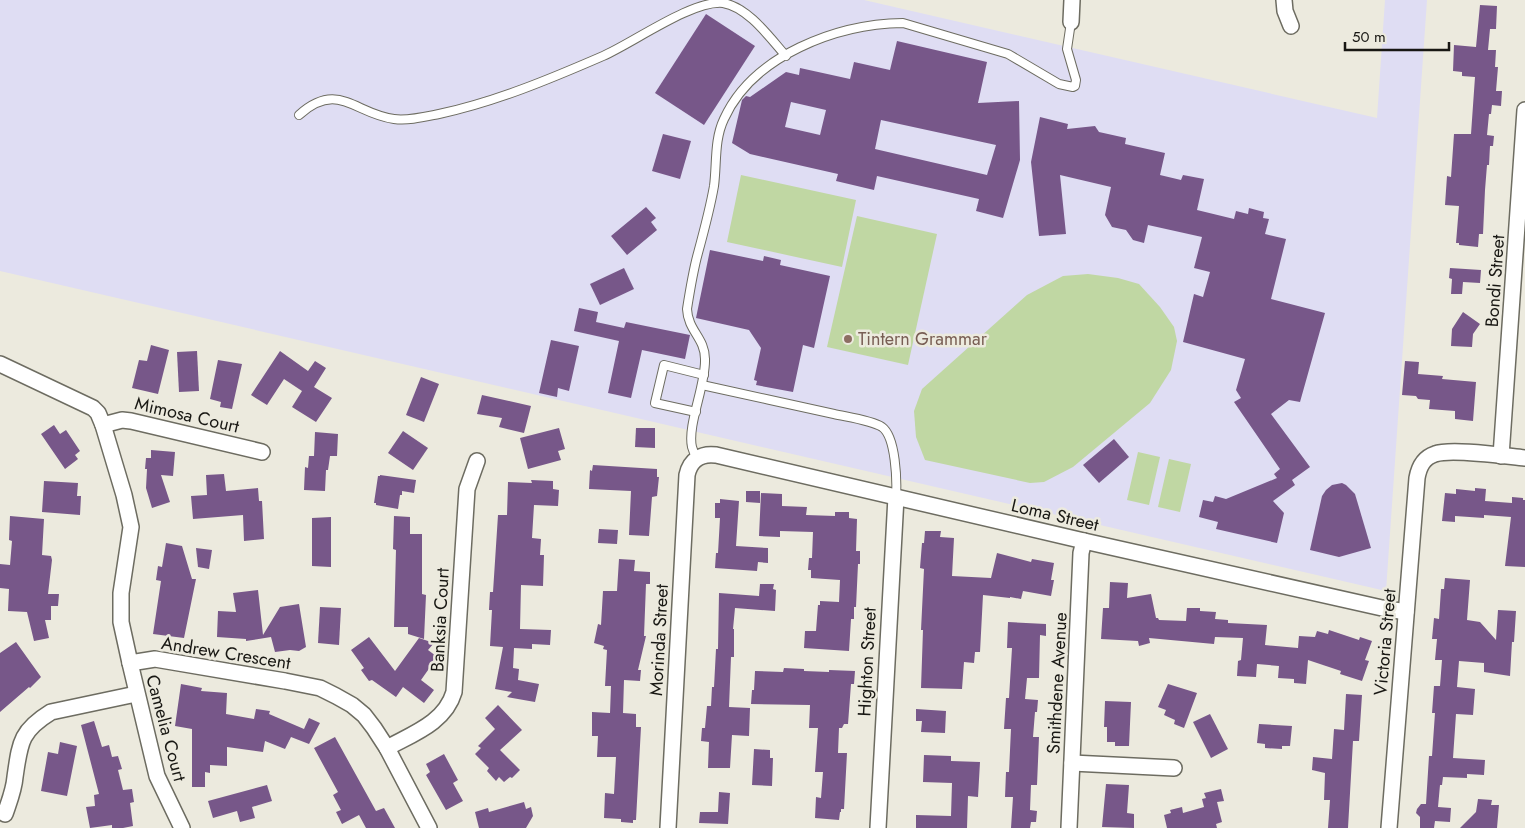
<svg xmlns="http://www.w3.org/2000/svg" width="1525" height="828" font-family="Jost,sans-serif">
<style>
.education{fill:#dfddf3}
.green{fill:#c0d7a3}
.building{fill:#775789;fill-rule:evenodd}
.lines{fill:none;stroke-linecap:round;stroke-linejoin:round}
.lane-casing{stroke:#6d6c61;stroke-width:10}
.street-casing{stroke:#6d6c61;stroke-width:18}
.lane{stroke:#fff;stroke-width:8}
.street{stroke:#fff;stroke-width:15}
.education-dot{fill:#8d6e63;stroke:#eceade;stroke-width:2}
.labels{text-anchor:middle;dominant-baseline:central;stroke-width:5;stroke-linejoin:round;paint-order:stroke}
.street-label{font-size:18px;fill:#181713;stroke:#eceade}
.education-label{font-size:18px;fill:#785e54;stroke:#eceade;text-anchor:start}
</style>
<rect width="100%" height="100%" fill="#eceade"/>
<polygon class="education" points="0,0 864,0 1377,118 1385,0 1427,0 1386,591 0,271"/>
<g class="green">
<polygon points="741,175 856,200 842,267 727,242"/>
<polygon points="857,216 937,234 908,365 827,347"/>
<polygon points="1088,274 1118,278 1139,284 1160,307 1174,327 1177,341 1171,370 1150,403 1073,467 1044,482 1030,483 925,460 916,437 914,411 922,389 1027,295 1063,276"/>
<polygon points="1138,452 1160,457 1149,505 1127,500"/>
<polygon points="1169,459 1191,464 1180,512 1158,507"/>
</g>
<g class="building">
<polygon points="1480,5 1497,6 1496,29 1490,29 1488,50 1496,50 1495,67 1498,67 1496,91 1502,91 1501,106 1492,105 1491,114 1489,114 1487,135 1494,136 1493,146 1490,146 1489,165 1487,165 1485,190 1483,234 1479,234 1478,247 1459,245 1459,243 1456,243 1459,206 1445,205 1447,176 1451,177 1454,134 1471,134 1475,77 1462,76 1462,72 1453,71 1454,45 1476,47"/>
<polygon points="706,14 755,46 704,125 655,93"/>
<path d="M897 41 987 62 978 103 1019 101 1020 160 1003 218 976 211 979 199 877 176 874 190 836 181 838 174 750 154 732 143 742 100 746 96 750 97 786 72 799 75 800 68 850 79 854 62 890 70ZM791 102 826 110 820 135 785 127ZM881 120 996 145 987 175 875 149Z"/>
<polygon points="1040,117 1068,124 1067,129 1095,126 1099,132 1126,138 1125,144 1165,153 1160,175 1181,180 1183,175 1204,179 1197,210 1234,219 1236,211 1248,214 1249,208 1264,212 1263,218 1269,219 1265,234 1286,239 1271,299 1325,313 1300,402 1289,400 1271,414 1310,467 1292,480 1295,485 1273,501 1284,513 1277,543 1216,529 1218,522 1199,517 1203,500 1213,502 1215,496 1226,499 1277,478 1274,474 1280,469 1234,402 1241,398 1236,390 1245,359 1183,342 1194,294 1203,297 1210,272 1194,268 1202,237 1148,225 1144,243 1133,240 1126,230 1112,227 1105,215 1111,187 1060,175 1066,234 1039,236 1031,162"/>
<polygon points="663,134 691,141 680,179 652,171"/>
<polygon points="646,207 656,218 651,222 657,230 627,255 611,236"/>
<polygon points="710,250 763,261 764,256 781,260 780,265 830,276 814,348 803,345 793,392 756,385 757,381 754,380 761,348 749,330 696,318"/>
<polygon points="624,268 634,289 600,305 590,284"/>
<polygon points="1450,268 1481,270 1480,283 1463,282 1462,294 1451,294 1452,279 1449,278"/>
<polygon points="579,308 598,312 596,322 624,328 626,322 690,335 685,359 642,350 631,398 608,393 619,341 574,331"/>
<polygon points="1463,312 1480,324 1473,334 1472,347 1451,346 1452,329"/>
<polygon points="551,340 579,346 569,391 558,388 557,397 539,393"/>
<polygon points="151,345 169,350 158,394 132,388 139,360 147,361"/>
<polygon points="197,351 199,391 179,392 177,352"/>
<polygon points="280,351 308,371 315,361 326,368 314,387 332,398 316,422 292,407 302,391 284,379 267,405 251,395"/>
<polygon points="218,360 242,364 232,409 220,407 221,402 210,399"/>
<polygon points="1405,361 1419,362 1418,374 1443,376 1442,379 1476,382 1473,421 1455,419 1455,411 1429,409 1430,400 1418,399 1416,396 1402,395"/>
<polygon points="421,377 439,384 424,422 406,415"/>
<polygon points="482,395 531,406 524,433 499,427 502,418 477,414"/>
<polygon points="54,425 60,434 66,430 80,451 75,455 78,459 65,469 41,434"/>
<polygon points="559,428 565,449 558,451 561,460 528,469 520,438"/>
<polygon points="636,428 655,428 655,448 635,447"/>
<polygon points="403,431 428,448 413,470 388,453"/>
<polygon points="315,432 338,434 337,456 330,456 328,470 326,470 325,491 304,490 305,467 308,468 309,456 314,456"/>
<polygon points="1114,439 1129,457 1099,483 1083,465"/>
<polygon points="151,450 175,452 173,476 161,475 170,502 152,508 146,488 147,469 145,469 146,458 151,458"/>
<polygon points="593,465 657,469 657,477 659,477 657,496 652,497 649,536 629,535 631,491 589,489 590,470 592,471"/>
<polygon points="224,474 226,491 258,488 259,501 262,501 264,539 244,541 243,515 193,519 191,496 207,495 206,475"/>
<polygon points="380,475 416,480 414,493 402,491 402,495 400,495 398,509 376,505 376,503 374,503 378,476 380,476"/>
<polygon points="531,480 553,481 553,489 559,490 558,506 534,505 532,538 541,539 540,555 544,555 543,586 521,585 520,629 551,630 550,645 532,644 532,649 514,648 513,668 519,669 518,680 539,684 535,702 507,697 512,692 495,689 503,647 490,646 492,610 489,610 490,592 493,592 498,515 507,515 508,482 532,483"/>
<polygon points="44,481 78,483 77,496 81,496 80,515 42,512"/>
<polygon points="1342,483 1346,485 1355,494 1371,548 1339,557 1310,550 1322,496 1326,490 1332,485"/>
<polygon points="1475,488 1486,489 1485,501 1512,503 1512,497 1523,498 1523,500 1525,500 1525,567 1505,566 1511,517 1484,515 1484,518 1455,516 1455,522 1442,521 1445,493 1456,494 1456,489 1475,491"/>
<polygon points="746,491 760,491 760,503 746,502"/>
<polygon points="761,493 782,494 782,506 807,507 806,515 835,516 835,512 849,512 849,518 857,519 856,551 860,551 860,564 858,564 856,607 854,607 854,619 851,619 849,651 804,648 805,631 816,631 818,605 820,605 820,601 839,602 840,580 811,578 811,570 808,570 809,558 812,558 813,532 780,531 780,537 759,536"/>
<polygon points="720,499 739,501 736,546 768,548 768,563 758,562 757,571 715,568 716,553 718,553 720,518 715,518 715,503 720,503"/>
<polygon points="10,516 44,519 42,555 51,556 52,560 48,594 59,594 58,606 51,606 51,620 45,620 49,638 34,641 27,612 8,611 9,589 0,588 0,564 10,565 12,541 9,540"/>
<polygon points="394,516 410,517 410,534 422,534 422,594 426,595 424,639 408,634 408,627 394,627 396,550 393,549"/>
<polygon points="331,517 331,567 312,566 312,518"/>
<polygon points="599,529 618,530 617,544 598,543"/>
<polygon points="925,531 941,531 940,537 954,538 952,576 991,578 997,553 1031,562 1032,559 1054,563 1051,580 1054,580 1051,596 1023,591 1021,599 1010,597 1010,598 983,595 980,652 975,652 974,663 964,662 962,689 921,688 923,630 921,630 924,569 920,568 922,543 924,543"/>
<polygon points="166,543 182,546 192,579 196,579 184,638 153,634 161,581 156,580 158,566 162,567"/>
<polygon points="196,548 212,550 209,569 198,567"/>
<polygon points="619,559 635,560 634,571 650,572 650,584 646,584 644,636 646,636 638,670 641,670 640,681 624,680 623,713 636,714 636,727 641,727 636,820 633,820 633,823 621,822 621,819 604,818 605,793 614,794 616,757 597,757 598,736 592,736 592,712 610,713 611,686 605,686 607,650 603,649 604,646 594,643 598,624 601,625 603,591 617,591"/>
<polygon points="1445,578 1470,580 1467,620 1480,622 1496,640 1498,610 1516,611 1514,642 1512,642 1510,676 1484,672 1484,663 1459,661 1457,687 1475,689 1473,715 1456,714 1453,758 1485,760 1484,775 1467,774 1467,778 1443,777 1442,785 1440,785 1438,807 1451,808 1450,822 1435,821 1434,828 1420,828 1420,817 1416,813 1417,809 1421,804 1426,804 1429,756 1432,756 1435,713 1432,713 1434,686 1440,686 1442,660 1435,660 1437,639 1432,639 1434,618 1439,619 1441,589 1444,589"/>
<polygon points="1110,582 1128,583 1127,598 1151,594 1156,618 1158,618 1159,620 1186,621 1187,608 1200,608 1200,611 1216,612 1215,619 1228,620 1228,623 1267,625 1265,645 1298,648 1299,636 1315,637 1317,631 1328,634 1329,630 1359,640 1360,637 1372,641 1365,660 1369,661 1362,681 1340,674 1341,671 1308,660 1306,684 1294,683 1294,679 1278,678 1279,666 1257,664 1256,677 1237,676 1238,661 1241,660 1243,638 1215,637 1214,644 1149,638 1150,643 1139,646 1138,641 1101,639 1103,608 1109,608"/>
<polygon points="760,584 774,584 773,589 776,590 775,611 735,608 733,629 734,629 734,657 731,657 729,707 750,708 749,736 732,735 730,768 708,768 709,742 701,741 702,728 705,728 707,706 711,706 712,687 714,687 716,649 718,649 719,593 759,596"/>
<polygon points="258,590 263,635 280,607 299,604 306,647 299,651 290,650 275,652 271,637 246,641 246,639 217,637 218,611 236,612 233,593"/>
<polygon points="320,607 341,608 339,645 318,643"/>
<polygon points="1008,622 1046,624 1046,636 1040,635 1039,678 1027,678 1025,699 1038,700 1037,712 1035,712 1033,737 1039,737 1037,785 1031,785 1030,810 1037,811 1036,822 1031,822 1030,828 1011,828 1013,797 1005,797 1006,772 1009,772 1011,729 1004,729 1006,698 1009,698 1012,648 1007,648"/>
<polygon points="369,637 395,671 419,638 434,643 428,650 436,656 432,662 433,663 421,680 434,690 424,703 403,687 396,697 372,680 369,681 361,670 364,668 351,650"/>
<polygon points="16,642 41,677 30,688 29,687 0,712 0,653"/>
<polygon points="784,668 804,669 804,671 829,672 829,670 855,671 854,684 851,684 848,724 844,724 842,728 839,728 838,753 847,753 844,809 841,809 841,812 840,812 839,820 815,818 816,797 821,798 823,772 815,772 818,728 809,728 810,705 751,704 752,690 754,690 755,671 783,672"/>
<polygon points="181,684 202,688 201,691 227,693 226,714 254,719 256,709 270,711 269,714 304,729 309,718 320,723 309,744 291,737 285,749 265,741 263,752 227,747 227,766 210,765 210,773 205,772 205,787 192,787 192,729 175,726"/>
<polygon points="1168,684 1197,693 1184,728 1174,724 1175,720 1164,715 1166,710 1158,707"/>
<polygon points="1346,694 1362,695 1359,741 1353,741 1348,828 1328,828 1330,800 1324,800 1325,773 1312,770 1313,757 1332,759 1334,729 1344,730"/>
<polygon points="1105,701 1131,702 1129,746 1115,746 1115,742 1107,742 1107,727 1104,727"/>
<polygon points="498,705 522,730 500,750 520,770 512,778 510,777 504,782 499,777 496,781 487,771 489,768 475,754 481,748 478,746 495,729 485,718"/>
<polygon points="916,709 946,711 945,733 921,732 922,721 916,721"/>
<polygon points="1210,714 1228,749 1211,758 1193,722"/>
<polygon points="94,721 102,747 109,745 112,757 118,756 122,769 118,770 123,790 132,789 134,802 130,803 133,826 123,828 112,828 112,825 90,828 86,807 95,806 94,795 99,794 81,725"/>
<polygon points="1259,724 1292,726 1290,746 1282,746 1282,749 1265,748 1265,744 1257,743"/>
<polygon points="335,737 376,811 384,808 395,828 366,828 359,815 342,824 336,812 341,810 333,795 338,792 314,748"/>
<polygon points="60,742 77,746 67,796 41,791 48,752 58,754"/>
<polygon points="754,749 770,750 770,758 773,758 772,786 752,785"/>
<polygon points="444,754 458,780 453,783 463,801 446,810 426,775 430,772 426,764"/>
<polygon points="924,755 951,756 951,761 980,762 978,797 968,796 967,828 916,828 916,815 951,816 952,783 923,782"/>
<polygon points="1106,784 1129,785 1127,813 1134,814 1134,828 1102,827"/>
<polygon points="267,785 272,801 252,807 255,818 240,822 237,811 213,818 208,801"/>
<polygon points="1221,789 1224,801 1217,802 1222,822 1216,824 1217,828 1167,828 1164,815 1171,813 1170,810 1182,807 1183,813 1204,807 1202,799 1206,798 1204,793"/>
<polygon points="719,792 730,793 728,824 699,823 700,812 718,812"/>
<polygon points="1478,799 1492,800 1491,805 1499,805 1497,828 1460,828 1476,812"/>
<polygon points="524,802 526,809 531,807 533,816 526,828 479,828 475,812 488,808 489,812"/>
</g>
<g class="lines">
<defs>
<g id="lane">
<path d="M299 115C338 80 355 114 394 119 408 121 424 117 439 114 495 102 550 79 603 56 633 43 692 0 723 3 748 7 770 38 786 56"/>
<path d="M702 385C746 395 790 404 834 414 847 417 871 420 882 427 896 437 897 481 896 497"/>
<polyline points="696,412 655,403 664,365 704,375"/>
<path d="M697 458C695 455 693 451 692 447 687 425 706 385 705 359 705 338 688 331 687 309 690 290 693 271 698 253 704 231 710 209 714 186 717 163 714 140 724 119 753 55 837 24 903 23L1008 54 1059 84 1073 87 1075 86 1076 80 1067 49 1071 22"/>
</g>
<g id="street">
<polyline points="1284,0 1285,11 1291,26"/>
<polyline points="1071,22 1072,0"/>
<polyline points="0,364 93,408 98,413 103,425 124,495 131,527 121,593 121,622 130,663 155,659 285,681 320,688 336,696 352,705 364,715 374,728 387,748 429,828"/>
<polyline points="103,425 122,420 131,421 262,452"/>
<polyline points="1501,456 1525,110"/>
<polyline points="130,663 157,776 182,828"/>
<path d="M387 748C412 734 445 723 454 692L467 489 477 461"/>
<polyline points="1072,763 1174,768"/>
<path d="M5 814C9 802 14 790 15 777 20 743 20 731 51 712L136 694"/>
<path d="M668 828 687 475C690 460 701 453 716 455L1084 541 1382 608 1406 612"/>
<polyline points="878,828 896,497"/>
<polyline points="1069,828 1081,553 1084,541"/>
<path d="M1389 828 1417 478C1419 467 1423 458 1435 454 1451 448 1505 456 1525 458"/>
</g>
</defs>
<use href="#lane" class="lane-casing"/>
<use href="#street" class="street-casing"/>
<use href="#lane" class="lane"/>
<use href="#street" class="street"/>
</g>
<circle class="education-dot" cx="848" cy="339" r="5"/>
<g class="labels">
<g class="street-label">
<text transform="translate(1495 281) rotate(-86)">Bondi Street</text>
<text transform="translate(187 415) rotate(13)">Mimosa Court</text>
<text transform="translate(1055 515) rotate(13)">Loma Street</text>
<text transform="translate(440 620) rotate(-87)">Banksia Court</text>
<text transform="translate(659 640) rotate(-87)">Morinda Street</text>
<text transform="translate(1385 642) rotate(-85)">Victoria Street</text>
<text transform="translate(226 653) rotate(9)">Andrew Crescent</text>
<text transform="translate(867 662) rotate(-87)">Highton Street</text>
<text transform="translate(1057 683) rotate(-87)">Smithdene Avenue</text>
<text transform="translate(166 728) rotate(75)">Camelia Court</text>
</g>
<g class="education-label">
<text x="858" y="339">Tintern Grammar</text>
</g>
</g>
<path d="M1345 42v8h104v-8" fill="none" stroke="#181713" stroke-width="2.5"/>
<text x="1352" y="42" font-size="15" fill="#181713" stroke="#eceade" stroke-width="4" paint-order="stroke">50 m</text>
</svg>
